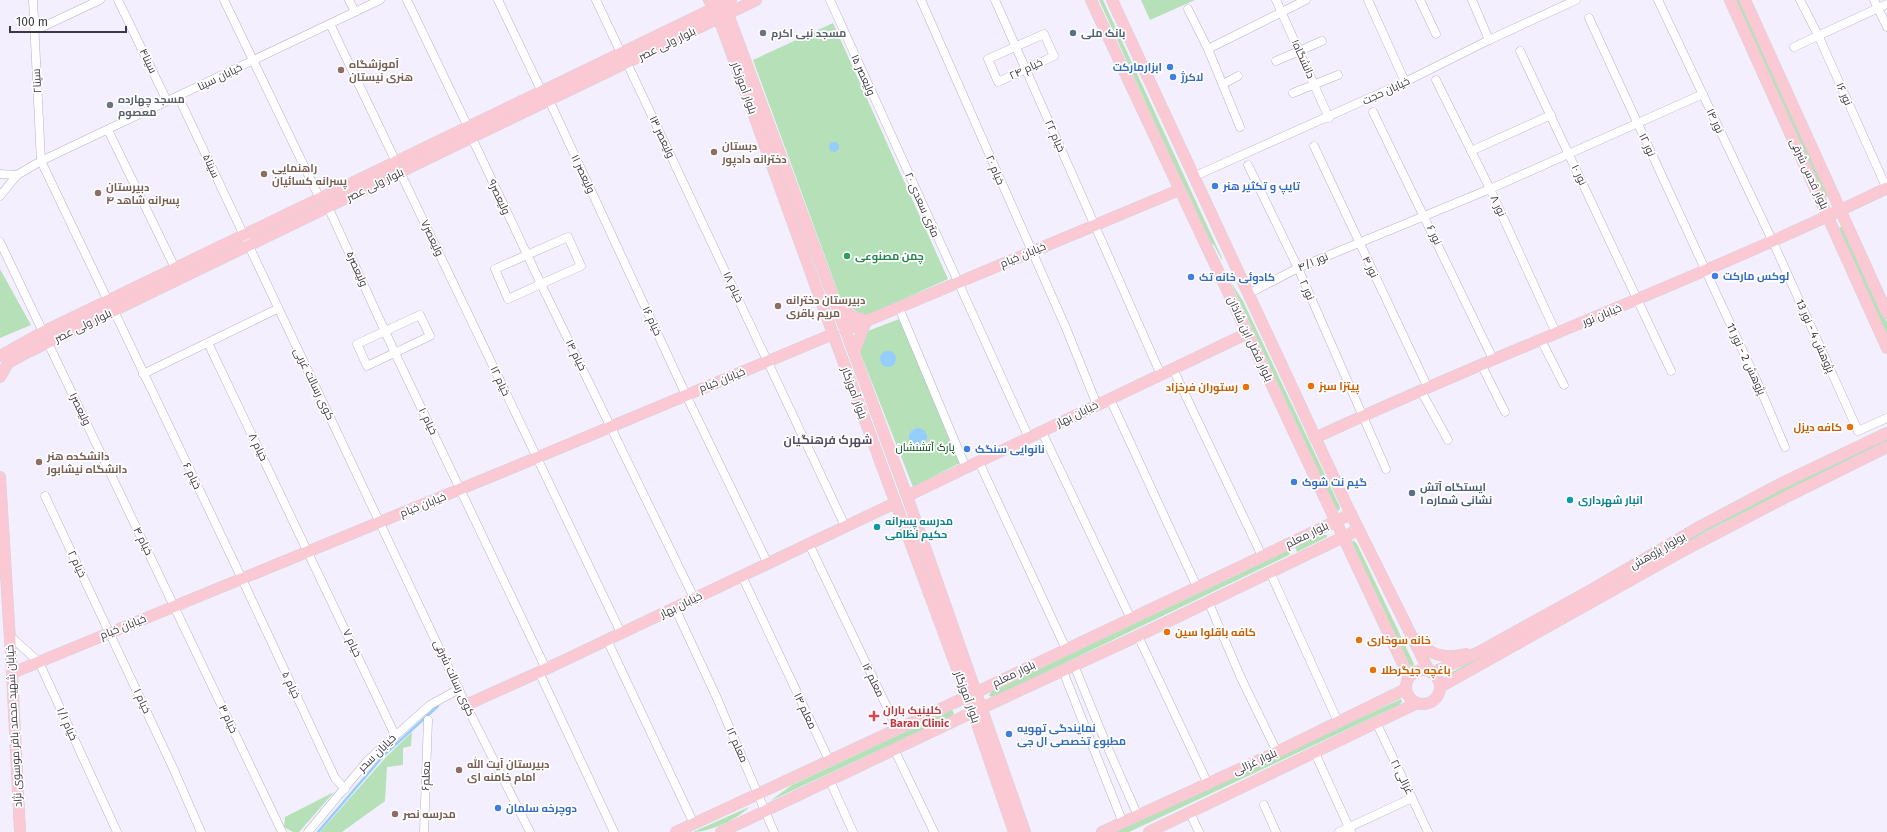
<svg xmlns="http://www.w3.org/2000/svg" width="1887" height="832" font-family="'Fira Sans',Cairo,sans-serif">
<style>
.green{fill:#b6e1b8}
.water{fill:#95cdfd}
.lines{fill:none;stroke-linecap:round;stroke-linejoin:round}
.stream{stroke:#95cdfd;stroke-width:2.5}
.minor-casing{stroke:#b9b1c9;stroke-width:9}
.major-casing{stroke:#d4d3d5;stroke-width:12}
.minor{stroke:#fff;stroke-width:8}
.major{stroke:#fbc9d4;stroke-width:11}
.worship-dot{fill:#6b7280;stroke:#fff;stroke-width:1.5}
.service-dot{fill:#5c6f8a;stroke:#fff;stroke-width:1.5}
.shop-dot{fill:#3f7fe0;stroke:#fff;stroke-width:1.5}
.education-dot{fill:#8d6e63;stroke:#fff;stroke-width:1.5}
.leisure-dot{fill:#2e9e5b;stroke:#fff;stroke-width:1.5}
.food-dot{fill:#e8710a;stroke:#fff;stroke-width:1.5}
.culture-dot{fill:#0f9aa8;stroke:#fff;stroke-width:1.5}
.health-dot{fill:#e0444e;stroke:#fff;stroke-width:1.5}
.labels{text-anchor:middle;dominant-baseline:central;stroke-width:3.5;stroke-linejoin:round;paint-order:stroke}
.worship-label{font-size:11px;font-weight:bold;fill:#5b616d;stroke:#fff;text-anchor:start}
.service-label{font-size:11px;font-weight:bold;fill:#4e5e75;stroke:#fff;text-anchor:start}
.street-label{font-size:11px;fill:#3c3842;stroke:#fff}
.education-label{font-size:11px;font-weight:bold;fill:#785e54;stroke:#fff;text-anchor:start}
.shop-label{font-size:11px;font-weight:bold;fill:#366cbe;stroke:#fff;text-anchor:start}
.leisure-label{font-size:11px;font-weight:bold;fill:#27864d;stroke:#fff;text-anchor:start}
.food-label{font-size:11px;font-weight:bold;fill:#c56008;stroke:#fff;text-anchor:start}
.park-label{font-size:11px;fill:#004e13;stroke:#fff}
.culture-label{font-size:11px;font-weight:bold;fill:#0d838f;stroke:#fff;text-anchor:start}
.health-label{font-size:11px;font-weight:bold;fill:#be3a42;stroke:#fff;text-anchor:start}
.neighbourhood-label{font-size:12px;font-weight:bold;fill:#564f64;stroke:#fff}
</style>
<rect width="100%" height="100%" fill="#f4effe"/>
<g class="green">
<polygon points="1099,0 1103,0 1222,258 1222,260 1214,245 1209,242"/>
<polygon points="1141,0 1195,0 1150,20"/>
<polygon points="1735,0 1740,0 1828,194 1827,197 1824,196"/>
<polygon points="833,23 948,279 866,316 842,303 753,60"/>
<polygon points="1841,227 1845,230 1887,322 1887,336 1840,231 1839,228"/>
<polygon points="0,269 31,325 0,338"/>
<polygon points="1230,281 1243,301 1340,507 1339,511 1336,509"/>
<polygon points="899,319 960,463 913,487 860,352 868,331"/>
<polygon points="1887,436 1887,441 1711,529 1445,679 1447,675 1759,499"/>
<polygon points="1321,535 1327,535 1327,537 1297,552 1295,547"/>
<polygon points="1353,540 1357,544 1414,664 1412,667 1409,664 1352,543"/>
<polygon points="1287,551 1290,553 1289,555 994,697 989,696 991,692"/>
<polygon points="1401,699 1402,702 1399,705 1129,832 1115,832"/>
<polygon points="952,710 954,713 952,716 770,801 792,785"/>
<polygon points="412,732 411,746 403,748 403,765 387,767 385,801 342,832 320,832 387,756"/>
<polygon points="334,792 299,832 293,832 284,827 285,817"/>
<path d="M749 807C738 819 710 832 693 832Z"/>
</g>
<g class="water">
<circle cx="834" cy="147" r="5"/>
<circle cx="888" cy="359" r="8"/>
<circle cx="918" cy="437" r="9"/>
</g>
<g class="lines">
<polyline class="stream" points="318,832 384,755 438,706"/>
<defs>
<g id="minor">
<polyline points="33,0 41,161 108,301"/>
<polyline points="118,0 167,101"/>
<polyline points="224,0 320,199"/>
<polyline points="349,0 355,12"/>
<polyline points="407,0 468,127"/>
<polyline points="498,0 542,92"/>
<polyline points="596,0 621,53"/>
<polyline points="830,0 1029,438"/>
<polyline points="921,0 1066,328 1097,405"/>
<polyline points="995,0 1161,375"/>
<polyline points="1276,0 1329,118"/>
<polyline points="1368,0 1405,82"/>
<polyline points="1420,0 1436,34"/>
<polyline points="1472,0 1489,40"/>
<polyline points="1658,0 1773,242 1858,431 1887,418"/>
<polyline points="1800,0 1818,35 1887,189"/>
<polyline points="1874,0 1887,27"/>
<polyline points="1188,9 1208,49 1240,127"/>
<polyline points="1589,18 1759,386 1785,447"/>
<polyline points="330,24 396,162"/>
<polyline points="34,31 100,0"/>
<polygon points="1044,34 1054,56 998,82 988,59"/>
<polyline points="1794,47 1887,4"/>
<polyline points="1208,49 1306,0"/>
<polyline points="1520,51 1671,371"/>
<polyline points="1276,61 1322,41"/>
<polyline points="627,63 845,526"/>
<polyline points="1436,80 1490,189 1556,333"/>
<polyline points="1223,84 1238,76"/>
<polyline points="1293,93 1338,75"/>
<polyline points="178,96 466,705 530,832"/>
<polyline points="549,100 686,395 768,564"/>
<polyline points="1373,112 1493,359"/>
<polyline points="108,130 175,268"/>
<polyline points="472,138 541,284 694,598"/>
<polyline points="1314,146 1428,388"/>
<polyline points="1471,151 1551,115"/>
<polyline points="1248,165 1298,268 1386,469"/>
<polyline points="400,172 621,633"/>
<polyline points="0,174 17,175"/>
<polyline points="1193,177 1405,82 1489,40 1576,0"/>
<polyline points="0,196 17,175 41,161 380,0"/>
<polyline points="328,207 395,353 546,669"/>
<polygon points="568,237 581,266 508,299 495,269"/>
<polyline points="0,242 43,332"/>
<polyline points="1248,294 1298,268 1490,189 1703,94"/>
<polyline points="899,308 966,468"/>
<polyline points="114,311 242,579 335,778 345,789"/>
<polygon points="420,315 430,336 367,366 357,344"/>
<polyline points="1541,340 1564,385"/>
<polyline points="48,343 282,832"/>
<polyline points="208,343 395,735"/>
<polyline points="1481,364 1505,412"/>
<polyline points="1173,369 1262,556"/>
<polyline points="143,374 277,309"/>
<polyline points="1421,391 1448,440"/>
<polyline points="1110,399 1197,587"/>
<polyline points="1042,432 1131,619"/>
<polyline points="979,462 1066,649"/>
<polyline points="45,496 174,770 201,832"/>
<polyline points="809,544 897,728"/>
<polyline points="1270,572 1338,722"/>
<polyline points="742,576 829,760"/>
<polyline points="1208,601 1241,678 1277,752"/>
<polyline points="675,608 716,696 774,832"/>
<polyline points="10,636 39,662 117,832"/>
<polyline points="1138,636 1208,784"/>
<polyline points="607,640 694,824"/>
<polyline points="1074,665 1107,746 1138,816"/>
<polyline points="1063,671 1123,823"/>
<polyline points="539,672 614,832"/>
<polyline points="1376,722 1428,832"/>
<polyline points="894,749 934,832"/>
<polyline points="1315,753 1351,832"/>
<polyline points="830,781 853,832"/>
<polyline points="1264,805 1276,832"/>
<polyline points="1190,813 1199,832"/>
<polyline points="308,832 368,760 430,705 459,689"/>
<polyline points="424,832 428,720"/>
<polyline points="1339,832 1412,798"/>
</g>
<g id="major">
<polyline points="709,0 722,27 833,334 973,712 1014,832"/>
<polyline points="721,0 728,14 907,496 1025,832"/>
<path d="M1091 0C1196 226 1303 451 1409 677"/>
<polyline points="1112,0 1348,508 1429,671"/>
<polyline points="1730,0 1887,348"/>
<polyline points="1745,0 1887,313"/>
<polyline points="837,306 852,316 866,321 854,352"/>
<polyline points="845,330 1179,190"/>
<polyline points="0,356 43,332 731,0"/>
<polyline points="0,377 8,363 26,353 756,0"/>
<path d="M1315 438C1504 350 1700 279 1887 188"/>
<polyline points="0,477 12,673 20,832"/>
<polyline points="907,496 1248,333"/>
<path d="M1416 639C1431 656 1444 659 1466 654"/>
<circle cx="1423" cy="687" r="17"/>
<polyline points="12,673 536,458 833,334"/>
<polyline points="1432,673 1479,652 1591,590 1701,526 1780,484 1887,433"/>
<polyline points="1440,687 1681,552 1786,497 1887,447"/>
<polyline points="466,705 546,669 895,503"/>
<polyline points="676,832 977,692 1351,514"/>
<polyline points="721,832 973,712 1138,636 1358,530"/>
<polyline points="1102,832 1277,752 1406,689"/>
<polyline points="1149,832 1417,703"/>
</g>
</defs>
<use href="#minor" class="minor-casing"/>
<use href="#major" class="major-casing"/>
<use href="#minor" class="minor"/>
<use href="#major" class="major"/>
</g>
<g class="worship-dot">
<circle cx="763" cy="33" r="4"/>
<circle cx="110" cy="105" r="4"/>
</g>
<g class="service-dot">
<circle cx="1073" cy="33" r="4"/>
<circle cx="1412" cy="493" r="4"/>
</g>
<g class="shop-dot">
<circle cx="1170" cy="67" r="4"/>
<circle cx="1173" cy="77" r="4"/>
<circle cx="1215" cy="186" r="4"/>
<circle cx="1715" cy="276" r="4"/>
<circle cx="1191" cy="277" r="4"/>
<circle cx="967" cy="449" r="4"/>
<circle cx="1294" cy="482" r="4"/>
<circle cx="1009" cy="734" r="4"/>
<circle cx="498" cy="808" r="4"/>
</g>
<g class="education-dot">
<circle cx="341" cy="70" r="4"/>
<circle cx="714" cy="152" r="4"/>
<circle cx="264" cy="174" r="4"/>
<circle cx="98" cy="193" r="4"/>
<circle cx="778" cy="306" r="4"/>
<circle cx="39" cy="462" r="4"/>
<circle cx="459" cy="770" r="4"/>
<circle cx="395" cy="814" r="4"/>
</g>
<circle class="leisure-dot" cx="847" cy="256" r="4"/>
<g class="food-dot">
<circle cx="1311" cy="386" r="4"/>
<circle cx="1246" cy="387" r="4"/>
<circle cx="1850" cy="427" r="4"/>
<circle cx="1167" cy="632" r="4"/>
<circle cx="1359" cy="640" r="4"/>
<circle cx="1373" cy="670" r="4"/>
</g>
<g class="culture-dot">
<circle cx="1570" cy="500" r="4"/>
<circle cx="877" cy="527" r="4"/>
</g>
<path class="health-dot" d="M872 710h4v4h4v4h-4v4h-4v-4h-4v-4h4z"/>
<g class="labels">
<g class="worship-label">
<text x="771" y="33">مسجد نبی اکرم</text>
<text x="118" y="99">مسجد چهارده<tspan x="118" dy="13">معصوم</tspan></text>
</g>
<g class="service-label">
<text x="1081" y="33">بانک ملی</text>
<text x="1420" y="487">ایستگاه آتش<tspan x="1420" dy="13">نشانی شماره ۱</tspan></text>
</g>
<g class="street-label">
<text transform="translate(667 44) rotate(-26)">بلوار ولی عصر</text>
<text transform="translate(1303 59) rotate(66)">دانشگاه۱</text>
<text transform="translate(148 61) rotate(64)">سینا۴</text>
<text transform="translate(1026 69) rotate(-25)">خیام ۲۴</text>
<text transform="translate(863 75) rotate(66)">ولیعصر ۱۵</text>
<text transform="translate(220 77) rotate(-26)">خیابان سینا</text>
<text transform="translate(37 81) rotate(-93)">سینا۲</text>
<text transform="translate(744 88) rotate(70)">بلوار آموزگار</text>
<text transform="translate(1386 91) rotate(-25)">خیابان حجت</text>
<text transform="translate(1844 94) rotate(66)">نور ۱۶</text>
<text transform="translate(1715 121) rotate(65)">نور ۱۴</text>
<text transform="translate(1055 136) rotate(66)">خیام ۲۲</text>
<text transform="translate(662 137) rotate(65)">ولیعصر ۱۳</text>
<text transform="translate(1647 145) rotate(65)">نور ۱۲</text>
<text transform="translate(211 166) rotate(65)">سینا۵</text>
<text transform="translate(995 170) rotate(67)">خیام ۲۰</text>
<text transform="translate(583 174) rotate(65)">ولیعصر ۱۱</text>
<text transform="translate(1809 174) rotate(65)">بلوار قدس شرقی</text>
<text transform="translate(1579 175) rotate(65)">نور ۱۰</text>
<text transform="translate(375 185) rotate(-26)">بلوار ولی عصر</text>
<text transform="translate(499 197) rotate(65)">ولیعصر۹</text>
<text transform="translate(922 205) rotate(66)">۲۰ متری سعدی</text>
<text transform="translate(1498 206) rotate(65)">نور ۸</text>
<text transform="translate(1434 235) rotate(65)">نور ۶</text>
<text transform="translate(432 238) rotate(65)">ولیعصر۷</text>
<text transform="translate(1023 255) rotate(-23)">خیابان خیام</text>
<text transform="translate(1313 262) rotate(-23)">نور ۴/۱</text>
<text transform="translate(1370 267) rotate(64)">نور ۴</text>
<text transform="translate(357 269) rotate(66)">ولیعصر۵</text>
<text transform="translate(733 287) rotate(65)">خیام ۱۸</text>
<text transform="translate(1307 290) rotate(66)">نور ۲</text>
<text transform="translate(1602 315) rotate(-22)">خیابان نور</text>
<text transform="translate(652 321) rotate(65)">خیام ۱۶</text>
<text transform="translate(83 326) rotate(-26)">بلوار ولی عصر</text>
<text transform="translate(1815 336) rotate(66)">پژوهش 4 - نور 13</text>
<text transform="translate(1250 339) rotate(65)">بلوار فضل ابن شاذان</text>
<text transform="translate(576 355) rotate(64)">خیام ۱۴</text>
<text transform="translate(1746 359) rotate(65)">پژوهش 2 - نور 11</text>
<text transform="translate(722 380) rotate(-22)">خیابان خیام</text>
<text transform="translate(500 381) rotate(65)">خیام ۱۲</text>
<text transform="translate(314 384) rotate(64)">کوی رسالت غربی</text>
<text transform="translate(854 393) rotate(70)">بلوار آموزگار</text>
<text transform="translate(80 409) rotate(64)">ولیعصر۱</text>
<text transform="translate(1077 414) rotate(-26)">خیابان بهار</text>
<text transform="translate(428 421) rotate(64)">خیام ۱۰</text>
<text transform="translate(258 447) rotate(64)">خیام ۸</text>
<text transform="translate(192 476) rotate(64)">خیام ۶</text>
<text transform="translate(423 505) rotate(-22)">خیابان خیام</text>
<text transform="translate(1307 535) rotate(-26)">بلوار معلم</text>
<text transform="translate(143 541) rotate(64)">خیام ۴</text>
<text transform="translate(1658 551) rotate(-30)">بولوار پژوهش</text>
<text transform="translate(77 564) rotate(65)">خیام ۲</text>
<text transform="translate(681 605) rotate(-26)">خیابان بهار</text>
<text transform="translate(123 627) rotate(-22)">خیابان خیام</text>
<text transform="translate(352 643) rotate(65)">خیام ۷</text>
<text transform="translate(1014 674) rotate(-26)">بلوار معلم</text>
<text transform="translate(454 678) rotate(65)">کوی رسالت شرقی</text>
<text transform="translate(873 680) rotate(64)">معلم ۱۶</text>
<text transform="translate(291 685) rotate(65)">خیام ۵</text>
<text transform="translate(967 697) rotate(70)">بلوار آموزگار</text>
<text transform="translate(142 701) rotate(65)">خیام ۱</text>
<text transform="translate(805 711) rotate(65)">معلم ۱۴</text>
<text transform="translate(228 719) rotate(65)">خیام ۳</text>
<text transform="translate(67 724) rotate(66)">خیام ۱/۱</text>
<text transform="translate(14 726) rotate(-93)">خیابان شهید محمد باقر موسوی نژاد</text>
<text transform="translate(737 745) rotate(66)">معلم ۱۲</text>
<text transform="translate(377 753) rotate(-45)">خیابان سحر</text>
<text transform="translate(1255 762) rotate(-25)">بلوار غزالی</text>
<text transform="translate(426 776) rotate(-88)">معلم۶</text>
<text transform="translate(1402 777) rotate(64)">غزالی ۲۱</text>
</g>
<g class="education-label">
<text x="349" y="64">آموزشگاه<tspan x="349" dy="13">هنری نیستان</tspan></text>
<text x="722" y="146">دبستان<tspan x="722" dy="13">دخترانه دادپور</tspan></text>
<text x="272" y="168">راهنمایی<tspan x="272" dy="13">پسرانه کسائیان</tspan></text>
<text x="106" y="187">دبیرستان<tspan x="106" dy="13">پسرانه شاهد ۴</tspan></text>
<text x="786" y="300">دبیرستان دخترانه<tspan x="786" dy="13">مریم باقری</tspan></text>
<text x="47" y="456">دانشکده هنر<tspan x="47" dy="13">دانشگاه نیشابور</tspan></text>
<text x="467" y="764">دبیرستان آیت الله<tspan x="467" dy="13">امام خامنه ای</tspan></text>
<text x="403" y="814">مدرسه نصر</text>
</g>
<g class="shop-label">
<text x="1162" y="67" text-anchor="end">ابزارمارکت</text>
<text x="1181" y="77">لاکرژ</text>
<text x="1223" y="186">تایپ و تکثیر هنر</text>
<text x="1723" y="276">لوکس مارکت</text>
<text x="1199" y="277">کادوئی خانه تک</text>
<text x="975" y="449">نانوایی سنگک</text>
<text x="1302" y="482">گیم نت شوک</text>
<text x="1017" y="728">نمایندگی تهویه<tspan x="1017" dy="13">مطبوع تخصصی ال جی</tspan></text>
<text x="506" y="808">دوچرخه سلمان</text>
</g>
<g class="leisure-label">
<text x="855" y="256">چمن مصنوعی</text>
</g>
<g class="food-label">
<text x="1319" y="386">پیتزا سبز</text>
<text x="1238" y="387" text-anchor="end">رستوران فرخزاد</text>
<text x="1842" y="427" text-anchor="end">کافه دیزل</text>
<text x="1175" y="632">کافه باقلوا سین</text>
<text x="1367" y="640">خانه سوخاری</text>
<text x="1381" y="670">باغچه جیگرطلا</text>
</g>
<g class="park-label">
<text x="925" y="447">پارک آتشنشان</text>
</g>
<g class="culture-label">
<text x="1578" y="500">انبار شهرداری</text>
<text x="885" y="521">مدرسه پسرانه<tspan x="885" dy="13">حکیم نظامی</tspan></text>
</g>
<g class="health-label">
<text x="883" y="710">کلینیک باران<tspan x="883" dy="13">- Baran Clinic</tspan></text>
</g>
<g class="neighbourhood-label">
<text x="828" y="440">شهرک فرهنگیان</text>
</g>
</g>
<path d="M10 26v6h116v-6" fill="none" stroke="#3c3842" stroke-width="2"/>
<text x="16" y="26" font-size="12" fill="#3c3842" stroke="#ffffff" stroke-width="3" paint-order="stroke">100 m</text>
</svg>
